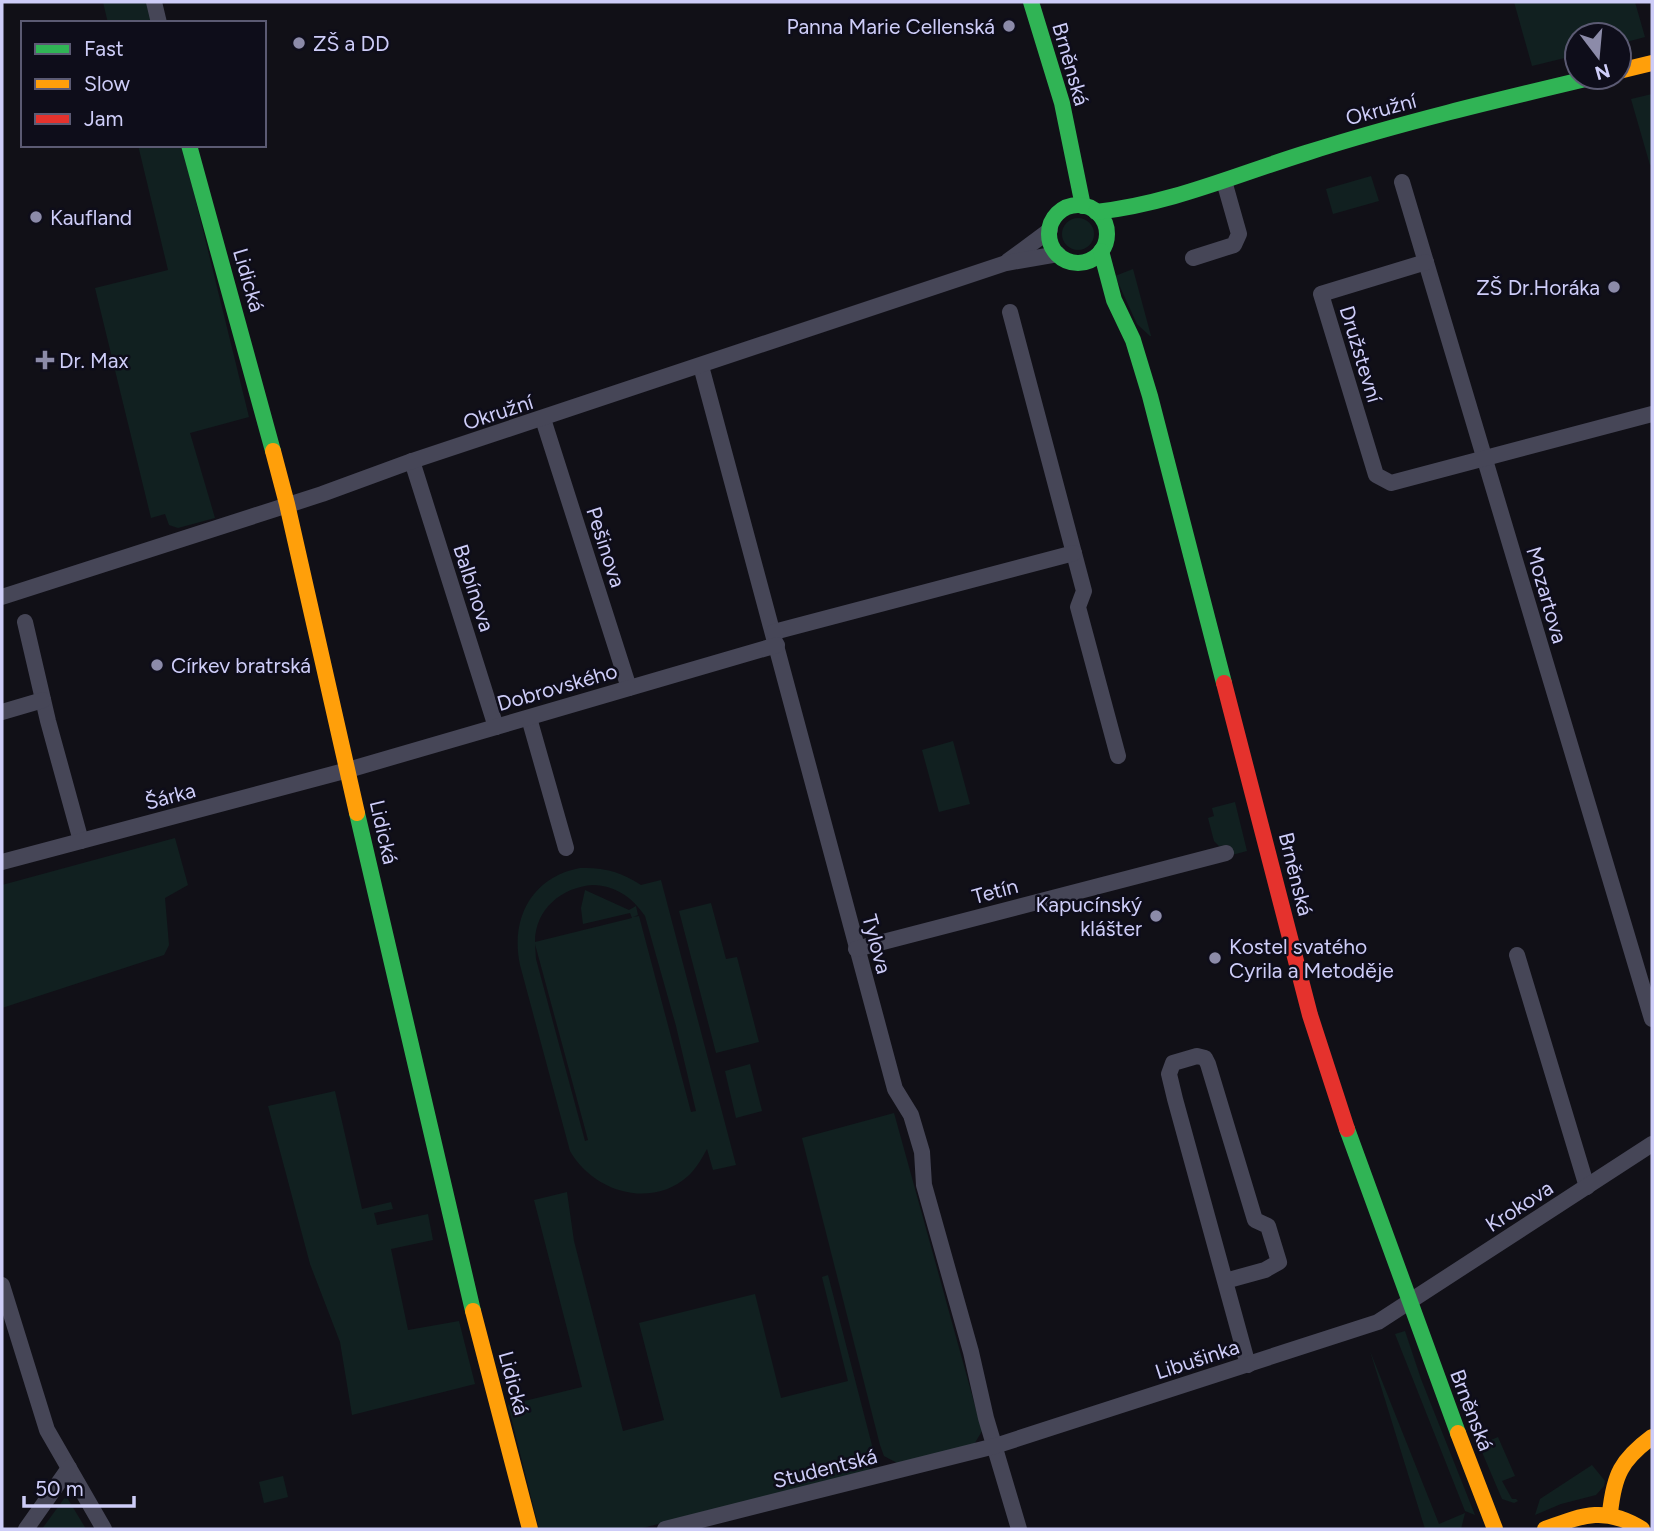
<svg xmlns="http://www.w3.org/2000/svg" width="1654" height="1531" font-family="Figtree,sans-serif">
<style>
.green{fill:#112020;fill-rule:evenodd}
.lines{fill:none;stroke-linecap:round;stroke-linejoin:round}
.street{stroke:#464657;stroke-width:16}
.fast{stroke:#30b455;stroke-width:16}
.slow{stroke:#ff9f0a;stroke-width:16}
.jam{stroke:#e5322d;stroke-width:16}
.poi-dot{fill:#8c8ba9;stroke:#0e0d1a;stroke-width:2.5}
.labels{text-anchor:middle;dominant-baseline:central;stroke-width:5;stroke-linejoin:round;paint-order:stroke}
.poi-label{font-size:21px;fill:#cecdf8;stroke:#0e0d1a;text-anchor:start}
.street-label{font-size:21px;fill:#cecdf8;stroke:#0e0d1a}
</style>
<rect width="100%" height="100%" fill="#111017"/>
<g class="green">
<polygon points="103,2 147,2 152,23 108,23"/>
<polygon points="1514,2 1635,2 1645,37 1619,44 1619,35 1577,35 1577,55 1532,66"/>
<polygon points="1652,94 1652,164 1650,165 1631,99"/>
<polygon points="138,145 182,145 249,417 190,433 215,518 178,528 169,525 165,514 151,518 95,288 168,270"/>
<polygon points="1371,176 1379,201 1333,214 1326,189"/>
<circle cx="1078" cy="234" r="16"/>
<polygon points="1133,269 1151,336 1150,336 1137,324 1115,276"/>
<polygon points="953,741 970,804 939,812 922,750"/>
<polygon points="1235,802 1247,851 1232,855 1229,845 1219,846 1214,841 1208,818 1214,816 1212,808"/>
<polygon points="175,838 188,885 165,898 169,945 164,955 2,1008 2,885"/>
<path d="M580 868C603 867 622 872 641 885L661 880 736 1165 713 1170 707 1149C702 1158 696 1169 688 1176 650 1210 593 1191 570 1151L520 965C510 918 532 877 580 868ZM593 885C616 886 632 897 645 916L676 1026 696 1111 691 1112 639 916 633 917 638 915 636 906 629 910 585 890 581 908 583 924 630 913 632 918 535 942C535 909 562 887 593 885ZM535 944 588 1140 585 1141 536 959Z"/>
<polygon points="711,903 726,959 737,957 759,1042 716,1053 679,911"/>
<polygon points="750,1064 762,1111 736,1118 725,1071"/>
<polygon points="335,1091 362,1209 391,1202 393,1209 374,1213 377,1225 428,1214 433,1240 391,1249 408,1330 459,1321 475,1384 352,1415 340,1342 310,1264 268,1106"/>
<polygon points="894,1113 982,1431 973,1446 901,1465 884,1456 880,1445 802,1138"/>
<polygon points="567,1192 574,1241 623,1431 664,1420 639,1323 755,1294 781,1398 848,1381 822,1277 828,1275 875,1457 871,1467 864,1474 638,1529 539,1529 508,1405 582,1387 534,1200"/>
<polygon points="1405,1331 1421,1379 1475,1515 1465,1511 1395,1334"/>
<polygon points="1370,1351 1439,1524 1465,1513 1461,1529 1425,1529"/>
<polygon points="1498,1437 1515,1476 1502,1481 1512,1499 1516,1499 1518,1501 1514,1503 1502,1499 1479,1445"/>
<polygon points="1592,1465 1605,1481 1604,1486 1596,1495 1561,1504 1535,1515 1540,1499"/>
<polygon points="283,1476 288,1497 264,1503 259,1482"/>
<polygon points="66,1496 86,1529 42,1529"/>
</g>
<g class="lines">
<g class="street">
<polyline points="154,2 159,23"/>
<polyline points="1402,182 1652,1019"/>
<polyline points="1193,258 1234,245 1239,234 1224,181"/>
<polyline points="1008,261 1050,230"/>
<polyline points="1426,262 1321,294 1376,475 1391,483 1652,414"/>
<polyline points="1010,312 1084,591 1078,607 1118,756"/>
<polyline points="701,366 895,1089 911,1115 922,1152 924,1185 971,1352 986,1418 1019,1529"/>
<polyline points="543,419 629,688"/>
<polyline points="412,461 496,727"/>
<polyline points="2,597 322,494 412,461 1006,263 1058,254"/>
<polyline points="25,622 48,721 81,841"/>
<polyline points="774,632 1074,553"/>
<polyline points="2,712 43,700"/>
<polyline points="529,718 566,848"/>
<polyline points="2,862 348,770 777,645"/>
<polyline points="856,949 1226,853"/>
<polyline points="1517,955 1587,1187"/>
<polyline points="1225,1281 1265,1270 1279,1262 1268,1226 1255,1220 1208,1064 1205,1058 1197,1056 1173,1063 1169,1074 1175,1099 1248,1365"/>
<polyline points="2,1285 47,1430 104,1529"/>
<polyline points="26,1529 69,1468"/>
<polyline points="665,1529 995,1446 1378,1322 1652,1144"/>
</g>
<g class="fast">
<polyline points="1031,2 1062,103 1083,206"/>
<polyline points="189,145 273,451"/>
<circle cx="1078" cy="234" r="29"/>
<path d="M1096 212C1170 204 1235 175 1306 153 1400 123 1497 100 1594 77"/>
<polyline points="1101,251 1114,300 1133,340 1150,396 1224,683"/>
<polyline points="357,813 473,1311"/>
<polyline points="1347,1129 1458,1433"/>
</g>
<g class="slow">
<polyline points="1619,71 1652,63"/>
<polyline points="273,451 287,504 357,813"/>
<polyline points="473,1311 530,1529"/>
<polyline points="1458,1433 1495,1529"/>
<path d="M1610 1513C1614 1475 1621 1460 1652 1437"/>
<path d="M1545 1529C1583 1515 1605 1506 1642 1529"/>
</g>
<polyline class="jam" points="1224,683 1310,1015 1347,1129"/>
</g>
<g class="poi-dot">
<circle cx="1009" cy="26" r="7"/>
<circle cx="299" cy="43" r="7"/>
<circle cx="36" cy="217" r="7"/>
<circle cx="1614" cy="287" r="7"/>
<path d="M41.5 349.5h7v7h7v7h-7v7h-7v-7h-7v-7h7z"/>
<circle cx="157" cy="665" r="7"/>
<circle cx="1156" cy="916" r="7"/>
<circle cx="1215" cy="958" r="7"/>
</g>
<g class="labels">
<g class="poi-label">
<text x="995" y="26" text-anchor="end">Panna Marie Cellenská</text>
<text x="313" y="43">ZŠ a DD</text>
<text x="50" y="217">Kaufland</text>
<text x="1600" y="287" text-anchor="end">ZŠ Dr.Horáka</text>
<text x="59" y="360">Dr. Max</text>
<text x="171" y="665">Církev bratrská</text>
<text x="1142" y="904" text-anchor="end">Kapucínský<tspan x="1142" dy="24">klášter</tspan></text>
<text x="1229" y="946">Kostel svatého<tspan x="1229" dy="24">Cyrila a Metoděje</tspan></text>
</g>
<g class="street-label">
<text transform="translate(1071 64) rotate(74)">Brněnská</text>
<text transform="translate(1381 109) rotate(-15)">Okružní</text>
<text transform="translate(249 280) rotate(74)">Lidická</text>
<text transform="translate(1361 354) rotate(73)">Družstevní</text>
<text transform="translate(498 412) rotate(-18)">Okružní</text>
<text transform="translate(606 547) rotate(72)">Pešinova</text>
<text transform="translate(474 588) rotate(72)">Balbínova</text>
<text transform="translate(1547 595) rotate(74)">Mozartova</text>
<text transform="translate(557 687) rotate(-16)">Dobrovského</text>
<text transform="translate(170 796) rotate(-15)">Šárka</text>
<text transform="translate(384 832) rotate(77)">Lidická</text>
<text transform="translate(1296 874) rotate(76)">Brněnská</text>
<text transform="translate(995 891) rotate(-15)">Tetín</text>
<text transform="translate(877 944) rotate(75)">Tylova</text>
<text transform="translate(1519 1206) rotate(-33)">Krokova</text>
<text transform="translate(1197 1359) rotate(-18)">Libušinka</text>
<text transform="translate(514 1383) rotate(75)">Lidická</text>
<text transform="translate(1472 1410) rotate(69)">Brněnská</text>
<text transform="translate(825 1468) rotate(-14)">Studentská</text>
</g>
</g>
<rect width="1654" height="1531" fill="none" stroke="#cecdf8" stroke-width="7"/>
<rect x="21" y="21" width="245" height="126" fill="#0e0d1a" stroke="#5b5a73" stroke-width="2"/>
<rect x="35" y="44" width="35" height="10" fill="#30b455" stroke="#5b5a73" stroke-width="2"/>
<text x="84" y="56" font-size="21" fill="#cecdf8">Fast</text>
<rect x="35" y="79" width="35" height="10" fill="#ff9f0a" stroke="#5b5a73" stroke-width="2"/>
<text x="84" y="91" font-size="21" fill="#cecdf8">Slow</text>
<rect x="35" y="114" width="35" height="10" fill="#e5322d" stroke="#5b5a73" stroke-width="2"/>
<text x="84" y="126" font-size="21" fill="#cecdf8">Jam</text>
<g transform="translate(1598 56) rotate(164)"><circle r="33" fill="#0e0d1a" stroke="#5b5a73" stroke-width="2"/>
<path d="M0-5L12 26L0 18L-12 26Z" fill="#8c8ba9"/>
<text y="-10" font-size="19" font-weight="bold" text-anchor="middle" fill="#cecdf8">N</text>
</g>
<path d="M24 1496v10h110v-10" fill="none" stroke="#cecdf8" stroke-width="3.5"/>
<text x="35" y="1496" font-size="21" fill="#cecdf8" stroke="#0e0d1a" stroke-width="5" paint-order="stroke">50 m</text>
</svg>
